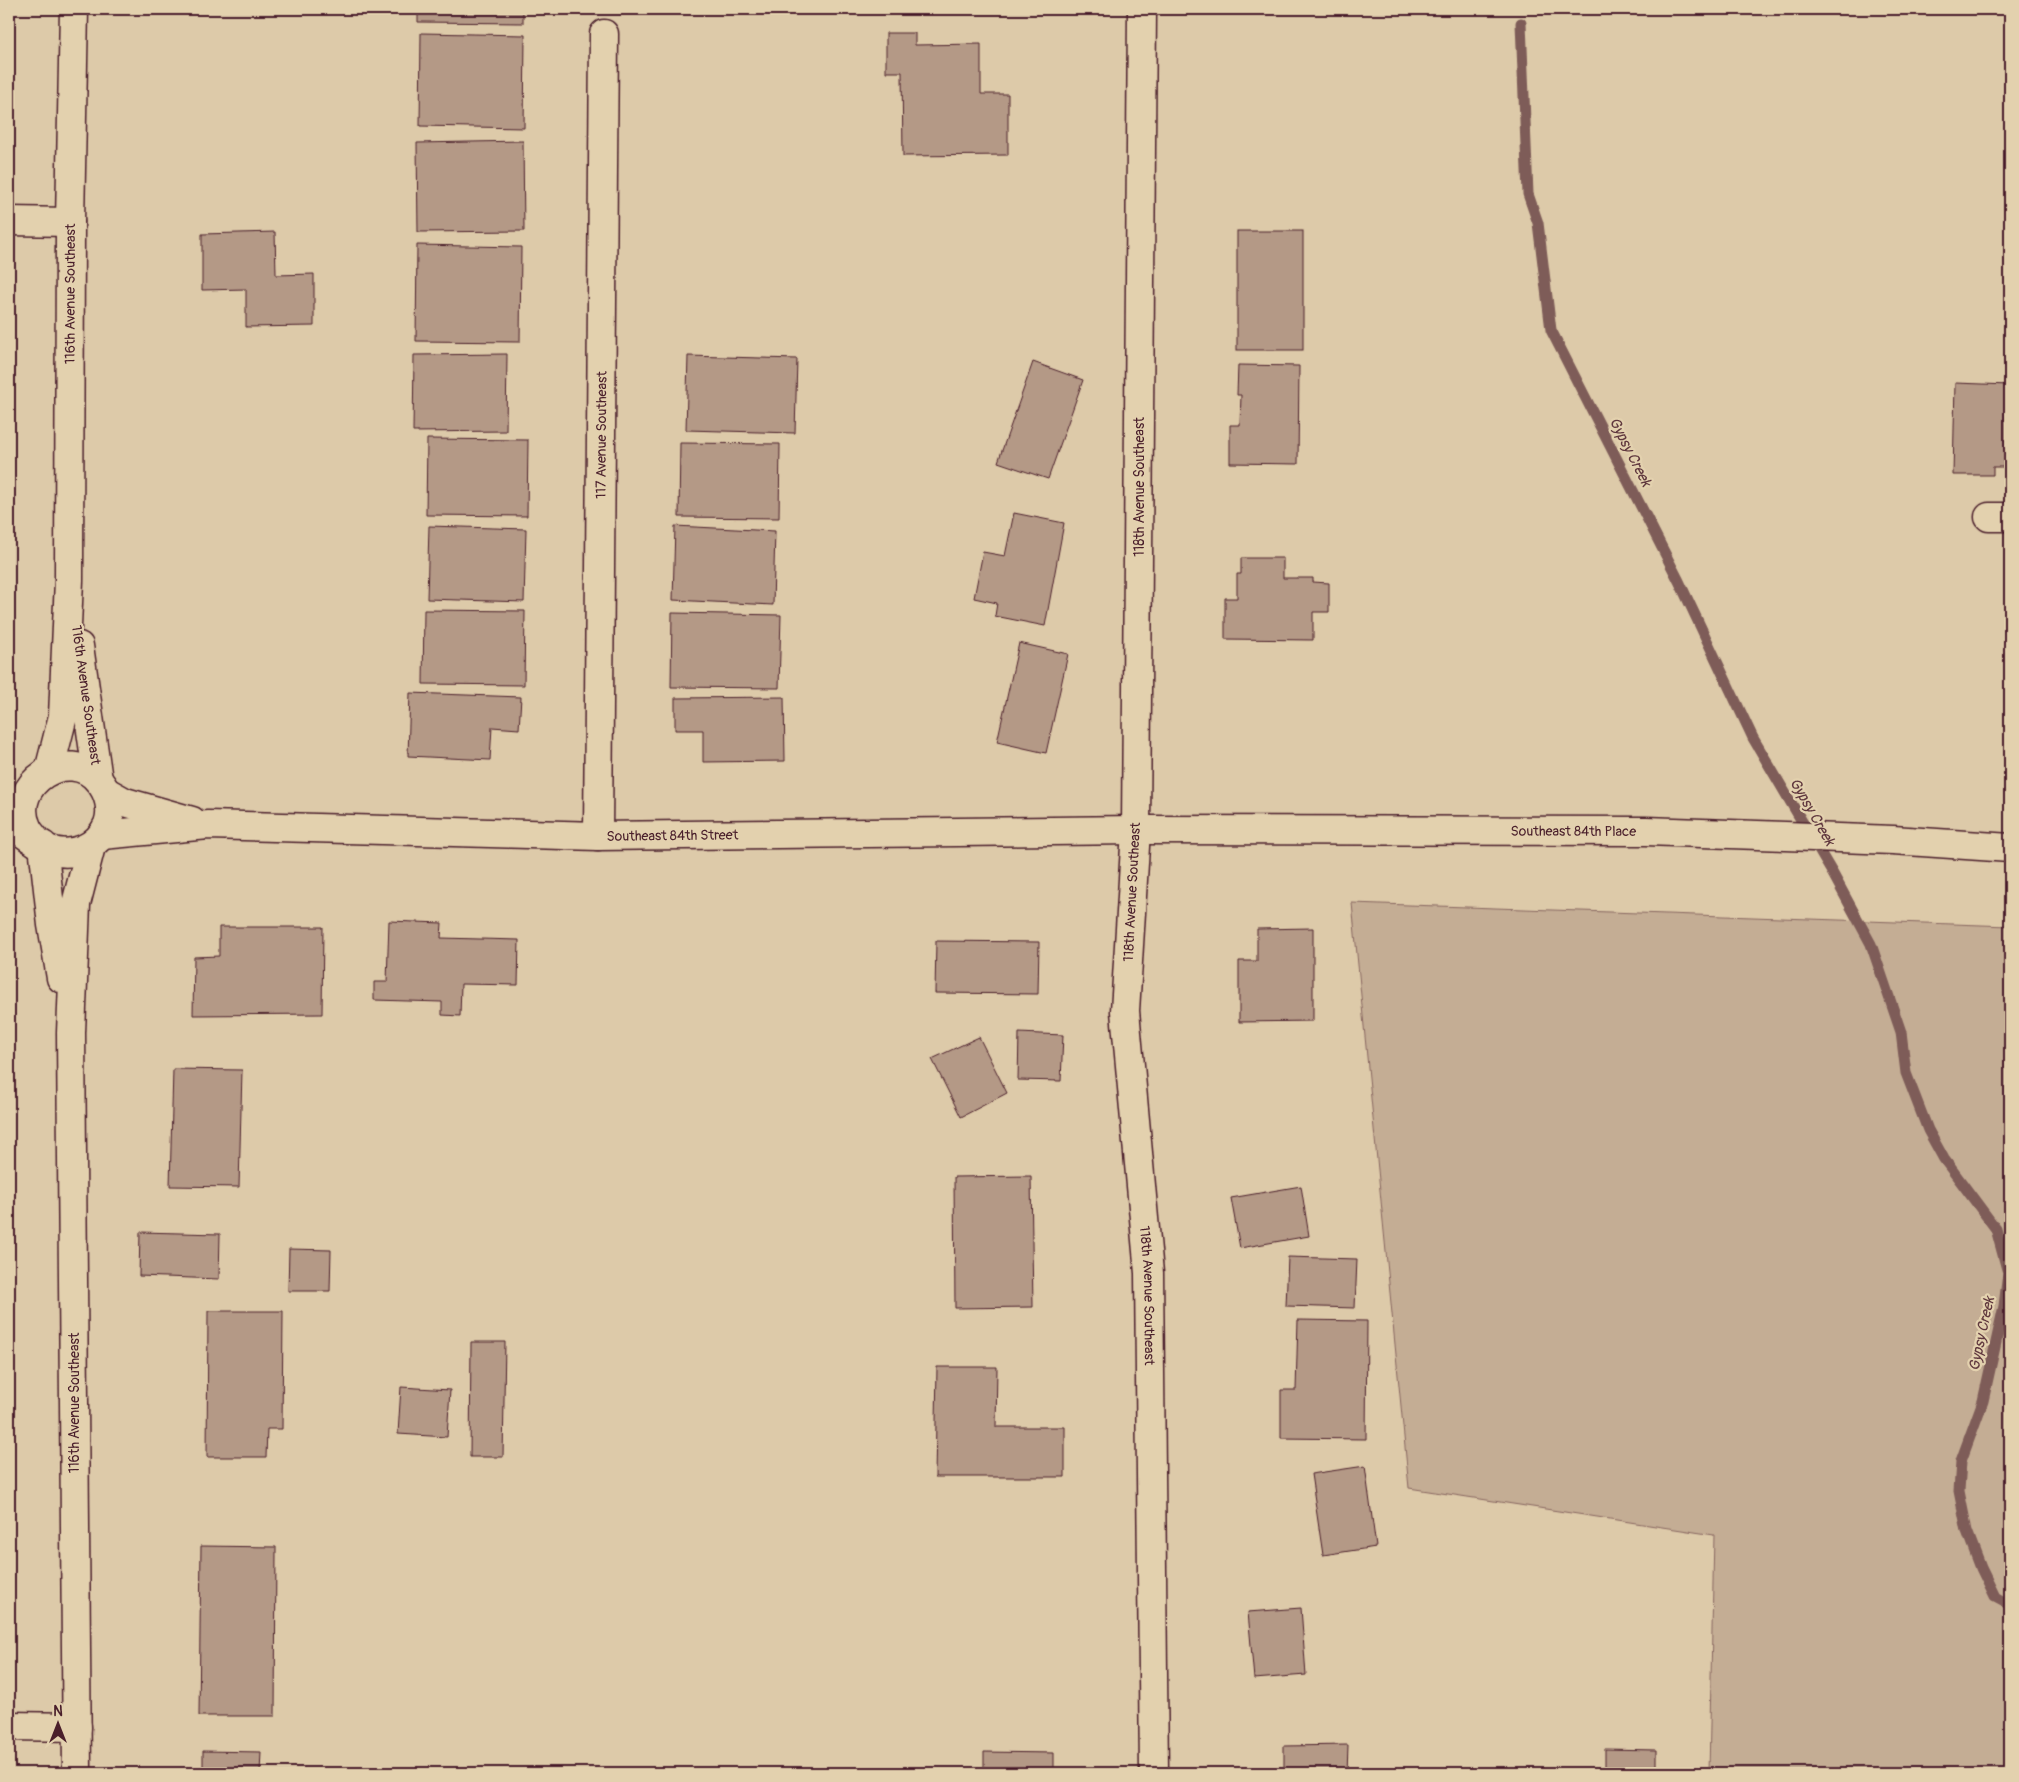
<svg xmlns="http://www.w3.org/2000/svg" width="2019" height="1782" font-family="Pangolin,sans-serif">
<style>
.green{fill:#c4ad94;stroke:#876660}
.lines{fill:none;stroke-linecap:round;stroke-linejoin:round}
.stream{stroke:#7e5c58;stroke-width:11}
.building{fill:#b49986;stroke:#4a1f2b}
.minor-casing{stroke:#4a1f2b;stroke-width:31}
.minor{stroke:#e3d1ae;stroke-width:28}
.labels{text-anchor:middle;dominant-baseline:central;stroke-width:4.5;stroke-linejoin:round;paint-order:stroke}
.street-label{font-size:14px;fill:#4a1f2b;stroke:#e3d1ae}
.water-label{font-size:15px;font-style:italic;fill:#60383e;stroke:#e3d1ae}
</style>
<rect width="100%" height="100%" fill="#ddcaa9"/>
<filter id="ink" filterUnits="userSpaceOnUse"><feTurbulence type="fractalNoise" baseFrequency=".02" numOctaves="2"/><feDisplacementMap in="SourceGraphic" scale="10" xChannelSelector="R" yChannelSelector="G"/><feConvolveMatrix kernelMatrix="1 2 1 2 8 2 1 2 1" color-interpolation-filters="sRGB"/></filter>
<g filter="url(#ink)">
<polygon class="green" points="1352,903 2010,926 2010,1773 1709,1773 1714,1535 1409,1488"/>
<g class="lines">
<polyline class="stream" points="1521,23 1528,194 1538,223 1551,330 1679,581 1753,738 1833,874 1871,944 1901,1032 1906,1073 1928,1130 1944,1159 1996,1229 2008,1273 2004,1306 1983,1401 1961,1461 1959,1491 1967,1531 1981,1568 1995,1597 2010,1605"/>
</g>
<g class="building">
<polygon points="418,9 523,9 523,23 418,22"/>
<polygon points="421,33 525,35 524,128 420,126"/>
<polygon points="886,33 915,33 915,45 981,44 981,94 1008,94 1008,155 903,156 902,72 886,72"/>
<polygon points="523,141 524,231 418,232 417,143"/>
<rect x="1237" y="231" width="66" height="119"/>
<polygon points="275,232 276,275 314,274 314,326 246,327 246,289 202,290 202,234"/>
<polygon points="417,245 521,247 520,342 416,341"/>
<polygon points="507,354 506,431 413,432 414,355"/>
<polygon points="688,356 797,359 795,433 686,430"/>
<polygon points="1033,362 1083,380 1048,479 998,462"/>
<polygon points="1238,365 1299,366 1298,464 1230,463 1230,425 1240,425 1241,395 1237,395"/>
<polygon points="1955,383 2010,385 2010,464 2009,464 2009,467 1993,467 1993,475 1953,475"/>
<polygon points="427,439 528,440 527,516 426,515"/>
<polygon points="680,443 780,444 779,518 679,517"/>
<polygon points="1014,513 1064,523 1045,626 995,616 997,603 974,598 983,552 1005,556"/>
<polygon points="429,526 526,529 524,602 427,599"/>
<polygon points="675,526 775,531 773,605 673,600"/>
<polygon points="1241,558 1283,558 1283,578 1313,578 1313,582 1329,583 1329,612 1313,612 1313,640 1225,639 1225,598 1237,598 1237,574 1241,574"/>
<polygon points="424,610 525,611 524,685 423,684"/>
<polygon points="672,613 781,615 779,688 671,687"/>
<polygon points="1019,643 1068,654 1046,753 997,742"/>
<polygon points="410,693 521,697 519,729 492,727 490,760 408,756"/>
<polygon points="784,697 785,761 703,762 703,730 675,730 675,698"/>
<polygon points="389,921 442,923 441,938 519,940 518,985 461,984 460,1016 442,1015 442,1002 374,1000 374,982 387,982"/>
<polygon points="219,927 323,927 322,1014 193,1015 194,957 219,956"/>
<polygon points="1313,928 1313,1021 1239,1022 1239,961 1257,961 1257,929"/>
<polygon points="936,941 1039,942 1038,994 935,993"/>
<polygon points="1019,1033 1063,1035 1061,1081 1018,1080"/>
<polygon points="979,1037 1007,1093 961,1117 932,1059"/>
<polygon points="173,1069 242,1070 239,1187 170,1186"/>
<polygon points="1031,1176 1033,1307 955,1308 954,1177"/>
<polygon points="1301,1186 1309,1236 1240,1248 1231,1198"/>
<polygon points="140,1232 220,1234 219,1279 139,1276"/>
<polygon points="289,1249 331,1250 330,1291 288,1291"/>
<polygon points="1288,1257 1357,1259 1355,1308 1286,1306"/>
<polygon points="208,1311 283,1311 282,1429 267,1429 266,1457 207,1457"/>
<polygon points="1298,1320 1367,1321 1366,1439 1281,1438 1281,1390 1296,1390"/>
<polygon points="471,1342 505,1342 503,1457 470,1457"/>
<polygon points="937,1367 997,1367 996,1427 1065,1427 1065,1477 935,1477"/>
<polygon points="401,1387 450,1390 447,1437 398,1434"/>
<polygon points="1365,1466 1376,1547 1323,1555 1311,1474"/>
<polygon points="201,1546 276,1547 275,1716 199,1716"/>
<polygon points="1301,1608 1306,1675 1254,1679 1248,1612"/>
<polygon points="1348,1745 1347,1773 1284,1773 1284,1746"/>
<polygon points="1605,1749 1656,1750 1656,1773 1605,1773"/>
<polygon points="203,1751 261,1752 260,1773 203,1773"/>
<polygon points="984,1752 1054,1753 1054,1773 984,1773"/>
</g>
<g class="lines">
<defs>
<g id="minor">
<path id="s1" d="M1142 9 1136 830 1125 1011 1149 1273 1154 1773"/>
<polyline points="9,221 70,222"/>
<polyline points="1989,517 2010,517"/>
<polyline points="79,646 98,780"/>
<path id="s2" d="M49 771 63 716 69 580 70 222 74 9"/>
<polyline points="107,792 125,802 192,821"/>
<path d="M9 826C24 831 34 843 48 849 72 859 98 847 108 824 113 810 109 793 99 781 69 744 7 784 27 827 29 832 33 836 36 840"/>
<path id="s3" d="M102 835 208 825 598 836 1136 830 1646 831 1893 840 2010 848"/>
<path id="s4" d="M598 836 604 34"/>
<polyline points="43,845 52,925 61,978"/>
<polyline points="9,1726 77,1727"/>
<polyline points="77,1773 71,1033 76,904 91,846"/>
</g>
</defs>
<use href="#minor" class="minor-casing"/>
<use href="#minor" class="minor"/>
</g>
</g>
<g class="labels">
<g class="street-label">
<text stroke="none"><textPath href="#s2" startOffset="479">116th Avenue Southeast</textPath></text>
<text stroke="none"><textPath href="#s4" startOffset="401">117 Avenue Southeast</textPath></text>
<text transform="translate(1139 487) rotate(-90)">118th Avenue Southeast</text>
<text transform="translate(86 695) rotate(82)">116th Avenue Southeast</text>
<text stroke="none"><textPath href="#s3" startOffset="1472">Southeast 84th Place</textPath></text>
<text stroke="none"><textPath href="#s3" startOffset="571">Southeast 84th Street</textPath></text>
<text transform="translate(1132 892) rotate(-87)">118th Avenue Southeast</text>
<text stroke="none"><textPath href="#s1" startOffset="1288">118th Avenue Southeast</textPath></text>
<text transform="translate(74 1403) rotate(-90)">116th Avenue Southeast</text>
</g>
<g class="water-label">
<text transform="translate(1630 452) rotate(63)">Gypsy Creek</text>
<text transform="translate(1812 812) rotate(60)">Gypsy Creek</text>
<text transform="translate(1982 1334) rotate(-78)">Gypsy Creek</text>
</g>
</g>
<rect width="2019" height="1782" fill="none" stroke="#e3d1ae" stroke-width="30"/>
<rect x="15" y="15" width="1989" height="1752" fill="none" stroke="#4a1f2b" stroke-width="2" filter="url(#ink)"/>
<g transform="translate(58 1724)" stroke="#e3d1ae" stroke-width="4" paint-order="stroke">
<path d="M0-4L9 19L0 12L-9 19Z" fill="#4a1f2b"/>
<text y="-8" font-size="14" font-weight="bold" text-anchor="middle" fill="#4a1f2b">N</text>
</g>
</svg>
